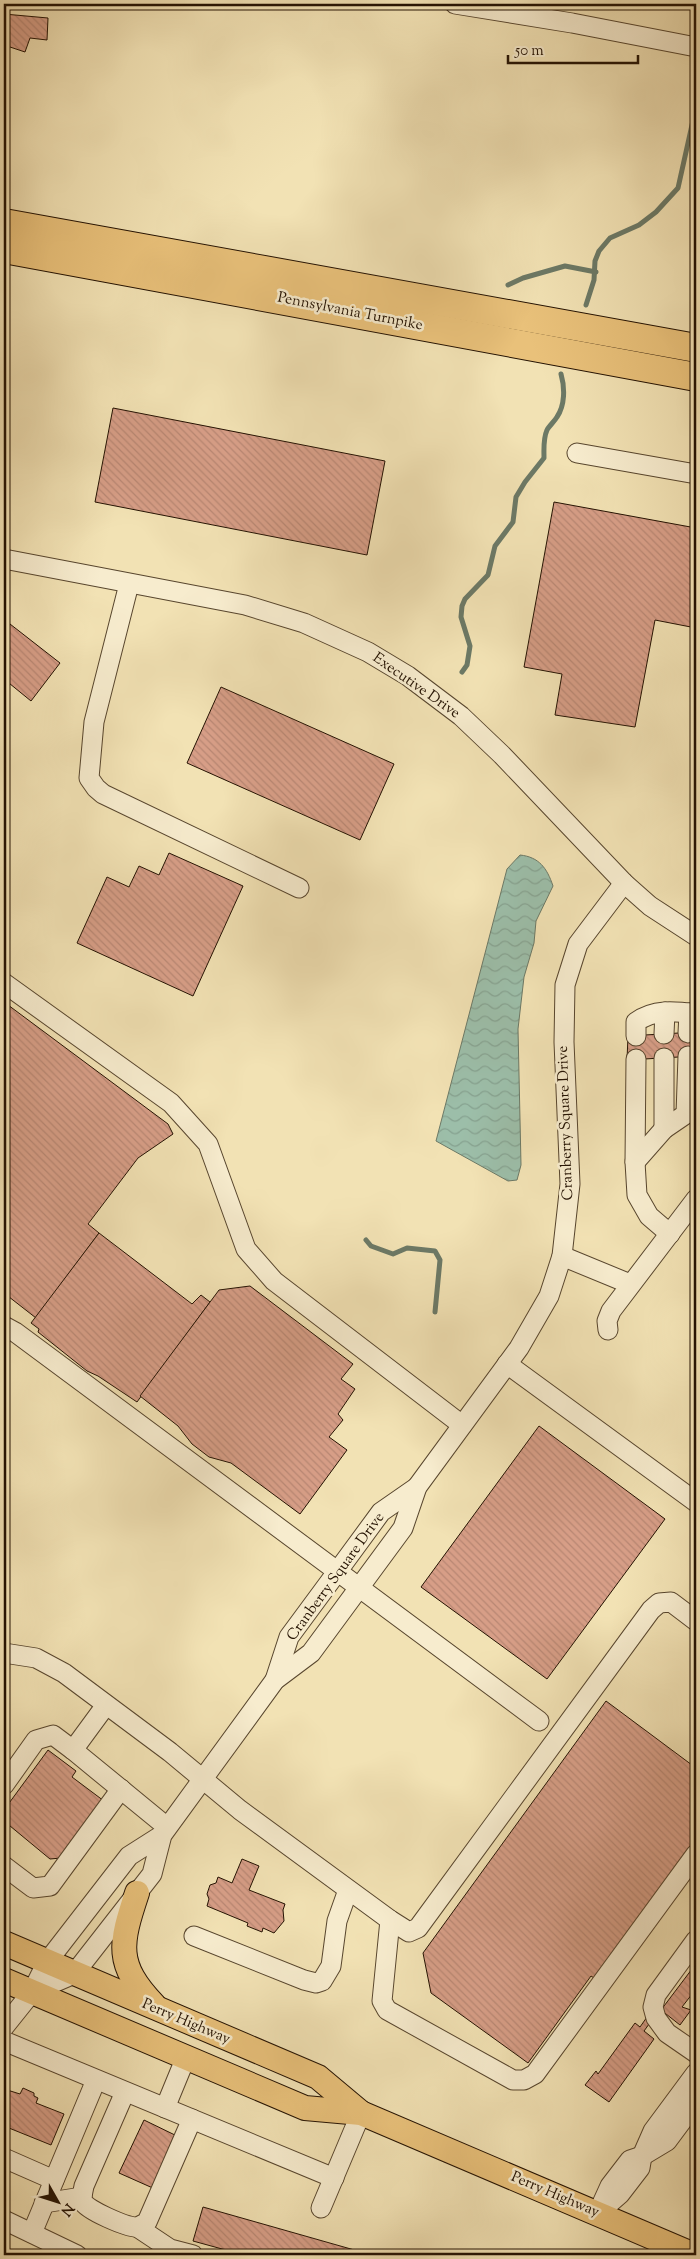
<svg xmlns="http://www.w3.org/2000/svg" width="700" height="2259" font-family="'Sorts Mill Goudy',serif">
<style>
.water{fill:url(#water-waves);stroke:#6c7966}
.lines{fill:none;stroke-linecap:round;stroke-linejoin:round}
.stream{stroke:#6c7966;stroke-width:5}
.building{fill:url(#building-back-hatch);stroke:#241202}
.minor-casing{stroke:#58462e;stroke-width:21}
.major-casing{stroke:#241202;stroke-width:26}
.highway-casing{stroke:#241202;stroke-width:30}
.minor{stroke:#f7ecce;stroke-width:19}
.major{stroke:#e9c17a;stroke-width:24}
.highway{stroke:#e9c17a;stroke-width:28}
.labels{text-anchor:middle;dominant-baseline:central;stroke-width:5;stroke-linejoin:round;paint-order:stroke}
.street-label{font-size:15px;fill:#241202;stroke:#f7ecce}
</style>
<defs>
<pattern id="water-waves" width="16" height="10" patternUnits="userSpaceOnUse" patternTransform="scale(1.25)"><rect width="16" height="10" fill="#9cbea9"/><path d="M0 5q4-4 8 0t8 0" fill="none" stroke="#86a290"/></pattern>
<pattern id="building-back-hatch" width="6" height="6" patternUnits="userSpaceOnUse" patternTransform="scale(1.25)"><rect width="6" height="6" fill="#d79e87"/><path d="M-1 5l2 2M0 0l6 6M5-1l2 2" fill="none" stroke="#b88773"/></pattern>
</defs>
<rect width="100%" height="100%" fill="#f2e2b4"/>
<filter id="stains"><feTurbulence type="fractalNoise" baseFrequency=".004" numOctaves="4"/><feColorMatrix values="0 0 0 0 .2 0 0 0 0 .09 0 0 0 0 .02 0 0 0 .5 -.17"/></filter>
<radialGradient id="worn" r=".72"><stop offset=".6" stop-color="#630" stop-opacity="0"/><stop offset="1" stop-color="#630" stop-opacity=".3"/></radialGradient>
<path class="water" d="M520 855C539 857 547 868 553 886L536 921 534 943 524 977 518 1029 521 1165 517 1180 508 1181 436 1141 507 869Z"/>
<g class="lines">
<g class="stream">
<polyline points="508,285 523,278 565,266 596,272"/>
<polyline points="586,305 594,280 595,261 599,251 610,238 639,225 656,212 678,188 696,107"/>
<path d="M462 672 467 665 470 646 461 617 462 606 465 599 488 575 495 546 513 522 516 497 525 482 544 458C544 449 543 439 547 430 549 426 554 422 557 417 565 405 565 388 561 374"/>
<polyline points="366,1240 371,1246 393,1254 407,1248 435,1251 440,1260 435,1312"/>
</g>
</g>
<g class="building">
<polygon points="4,14 48,18 47,40 30,38 25,52 4,45 7,36 4,36"/>
<polygon points="113,408 385,461 367,555 95,502"/>
<polygon points="554,502 696,528 696,628 655,620 635,727 555,715 562,674 524,667"/>
<polygon points="10,624 60,663 31,701 4,679 4,631"/>
<polygon points="221,687 394,764 360,840 187,763"/>
<polygon points="169,853 243,886 193,996 77,943 107,877 129,887 139,866 159,875"/>
<polygon points="4,1002 168,1124 173,1134 138,1158 88,1224 99,1233 36,1318 4,1293"/>
<polygon points="696,1032 696,1056 627,1060 628,1036"/>
<polygon points="99,1233 192,1304 201,1295 210,1302 137,1402 98,1376 87,1371 38,1332 39,1329 31,1323"/>
<polygon points="250,1286 353,1364 341,1379 355,1389 338,1414 343,1420 329,1437 347,1450 300,1514 231,1463 209,1457 192,1444 178,1426 140,1396 219,1290"/>
<polygon points="539,1426 665,1519 547,1679 421,1587"/>
<polygon points="606,1701 696,1768 696,1843 597,1980 591,1976 528,2063 431,1993 423,1953"/>
<polygon points="48,1750 76,1771 72,1777 104,1801 61,1858 50,1859 4,1821 4,1810"/>
<polygon points="242,1859 259,1866 249,1890 285,1904 283,1910 284,1921 274,1933 263,1928 262,1932 247,1926 248,1923 207,1906 209,1899 207,1894 210,1885 216,1883 218,1877 232,1883"/>
<polygon points="695,1965 696,1989 682,2007 691,2010 680,2025 661,2010"/>
<polygon points="647,2017 652,2020 644,2031 654,2039 609,2102 585,2085 596,2071 598,2074 635,2023 640,2027"/>
<polygon points="23,2088 34,2093 34,2096 38,2098 36,2103 64,2114 51,2145 4,2126 4,2089 20,2094"/>
<polygon points="144,2120 179,2137 155,2189 119,2173"/>
<polygon points="203,2207 372,2255 244,2255 193,2241"/>
</g>
<g class="lines">
<defs>
<g id="minor">
<polyline points="455,4 572,23 696,47"/>
<polyline points="577,453 696,474"/>
<polyline points="4,559 245,605 304,623 368,652 408,676 461,716 502,755 624,883 650,906 696,936"/>
<polyline points="129,584 94,722 89,778 96,788 103,794 299,888"/>
<polyline points="4,983 171,1103 208,1144 246,1249 274,1281 462,1425"/>
<polyline points="688,1033 689,1013"/>
<polyline points="664,1034 665,1012"/>
<path d="M636 1036V1022C654 1009 674 1011 696 1014"/>
<polyline points="636,1059 635,1162 637,1195 649,1216 670,1234"/>
<polyline points="664,1129 664,1058"/>
<polyline points="635,1162 664,1129 686,1114 688,1056"/>
<polyline points="562,1256 630,1284"/>
<polyline points="4,1326 15,1332 539,1721"/>
<polyline points="608,1330 607,1321 611,1311 696,1199"/>
<polyline points="507,1364 696,1502"/>
<polyline points="4,1653 36,1658 64,1673 170,1752 240,1810 390,1920 409,1932 418,1928 651,1610 659,1603 671,1602 696,1621"/>
<polyline points="275,1680 289,1637 337,1572 381,1512 417,1487"/>
<polyline points="106,1705 73,1750 167,1827"/>
<polyline points="4,1785 36,1740 53,1735 73,1750"/>
<polyline points="4,1866 33,1888 50,1886 121,1789"/>
<polyline points="390,1920 382,2001 387,2010 513,2080 524,2080 535,2074 696,1854"/>
<polyline points="194,1936 304,1980 316,1983 322,1981 331,1966 337,1921 348,1890"/>
<polyline points="696,1940 656,1995 653,2007 656,2018 667,2033 696,2053"/>
<polyline points="32,1992 74,1974 152,1874 162,1835 275,1680 311,1653 403,1528 417,1487 519,1348 549,1296 562,1256 570,1184 564,1042 565,985 578,944 624,883"/>
<polyline points="4,2027 32,1992 47,1962 129,1856 162,1835"/>
<polyline points="4,2041 334,2178"/>
<path d="M125 2092 84 2186C83 2192 81 2197 83 2202 87 2210 126 2227 136 2227 139 2227 143 2224 147 2222L192 2119"/>
<polyline points="165,2108 186,2057"/>
<polyline points="4,2158 54,2180"/>
<polyline points="44,2203 82,2197"/>
<polyline points="321,2208 361,2113"/>
<polyline points="600,2208 610,2186 630,2160 642,2156 667,2141 696,2102"/>
<polyline points="597,2214 620,2194 640,2168 642,2156 653,2131 696,2073"/>
<polyline points="4,2220 77,2255"/>
<polyline points="137,2227 170,2249 193,2255"/>
<polyline points="32,2233 96,2080"/>
</g>
<g id="major">
<path d="M137 1893C120 1944 115 1964 154 2005"/>
<polyline points="4,1943 318,2077 361,2113"/>
<polyline points="4,1980 305,2108 361,2113 694,2255"/>
</g>
<g id="highway">
<polyline points="4,223 696,348"/>
<polyline points="4,249 696,377"/>
</g>
</defs>
<use href="#minor" class="minor-casing"/>
<use href="#major" class="major-casing"/>
<use href="#highway" class="highway-casing"/>
<use href="#minor" class="minor"/>
<use href="#major" class="major"/>
<use href="#highway" class="highway"/>
</g>
<g class="labels">
<g class="street-label">
<text transform="translate(350 312) rotate(11)">Pennsylvania Turnpike</text>
<text transform="translate(416 686) rotate(35)">Executive Drive</text>
<text transform="translate(566 1123) rotate(-92)">Cranberry Square Drive</text>
<text transform="translate(336 1577) rotate(-54)">Cranberry Square Drive</text>
<text transform="translate(186 2022) rotate(23)">Perry Highway</text>
<text transform="translate(555 2195) rotate(23)">Perry Highway</text>
</g>
</g>
<rect width="700" height="2259" fill="none" stroke="#f2e2b4" stroke-width="20"/>
<rect x="5" y="5" width="690" height="2249" fill="none" stroke="#241202" stroke-width="2.5"/>
<rect x="10" y="10" width="680" height="2239" fill="none" stroke="#241202"/>
<g transform="translate(58 2202) rotate(129)" stroke="#f7ecce" stroke-width="4" paint-order="stroke">
<path d="M0-4L9 19L0 12L-9 19Z" fill="#241202"/>
<text y="-8" font-size="14" font-weight="bold" text-anchor="middle" fill="#241202">N</text>
</g>
<path d="M508 55v8h130v-8" fill="none" stroke="#241202" stroke-width="2.5"/>
<text x="515" y="55" font-size="15" fill="#241202" stroke="#f7ecce" stroke-width="4" paint-order="stroke">50 m</text>
<rect width="100%" height="100%" filter="url(#stains)"/>
<rect width="100%" height="100%" fill="url(#worn)"/>
</svg>
